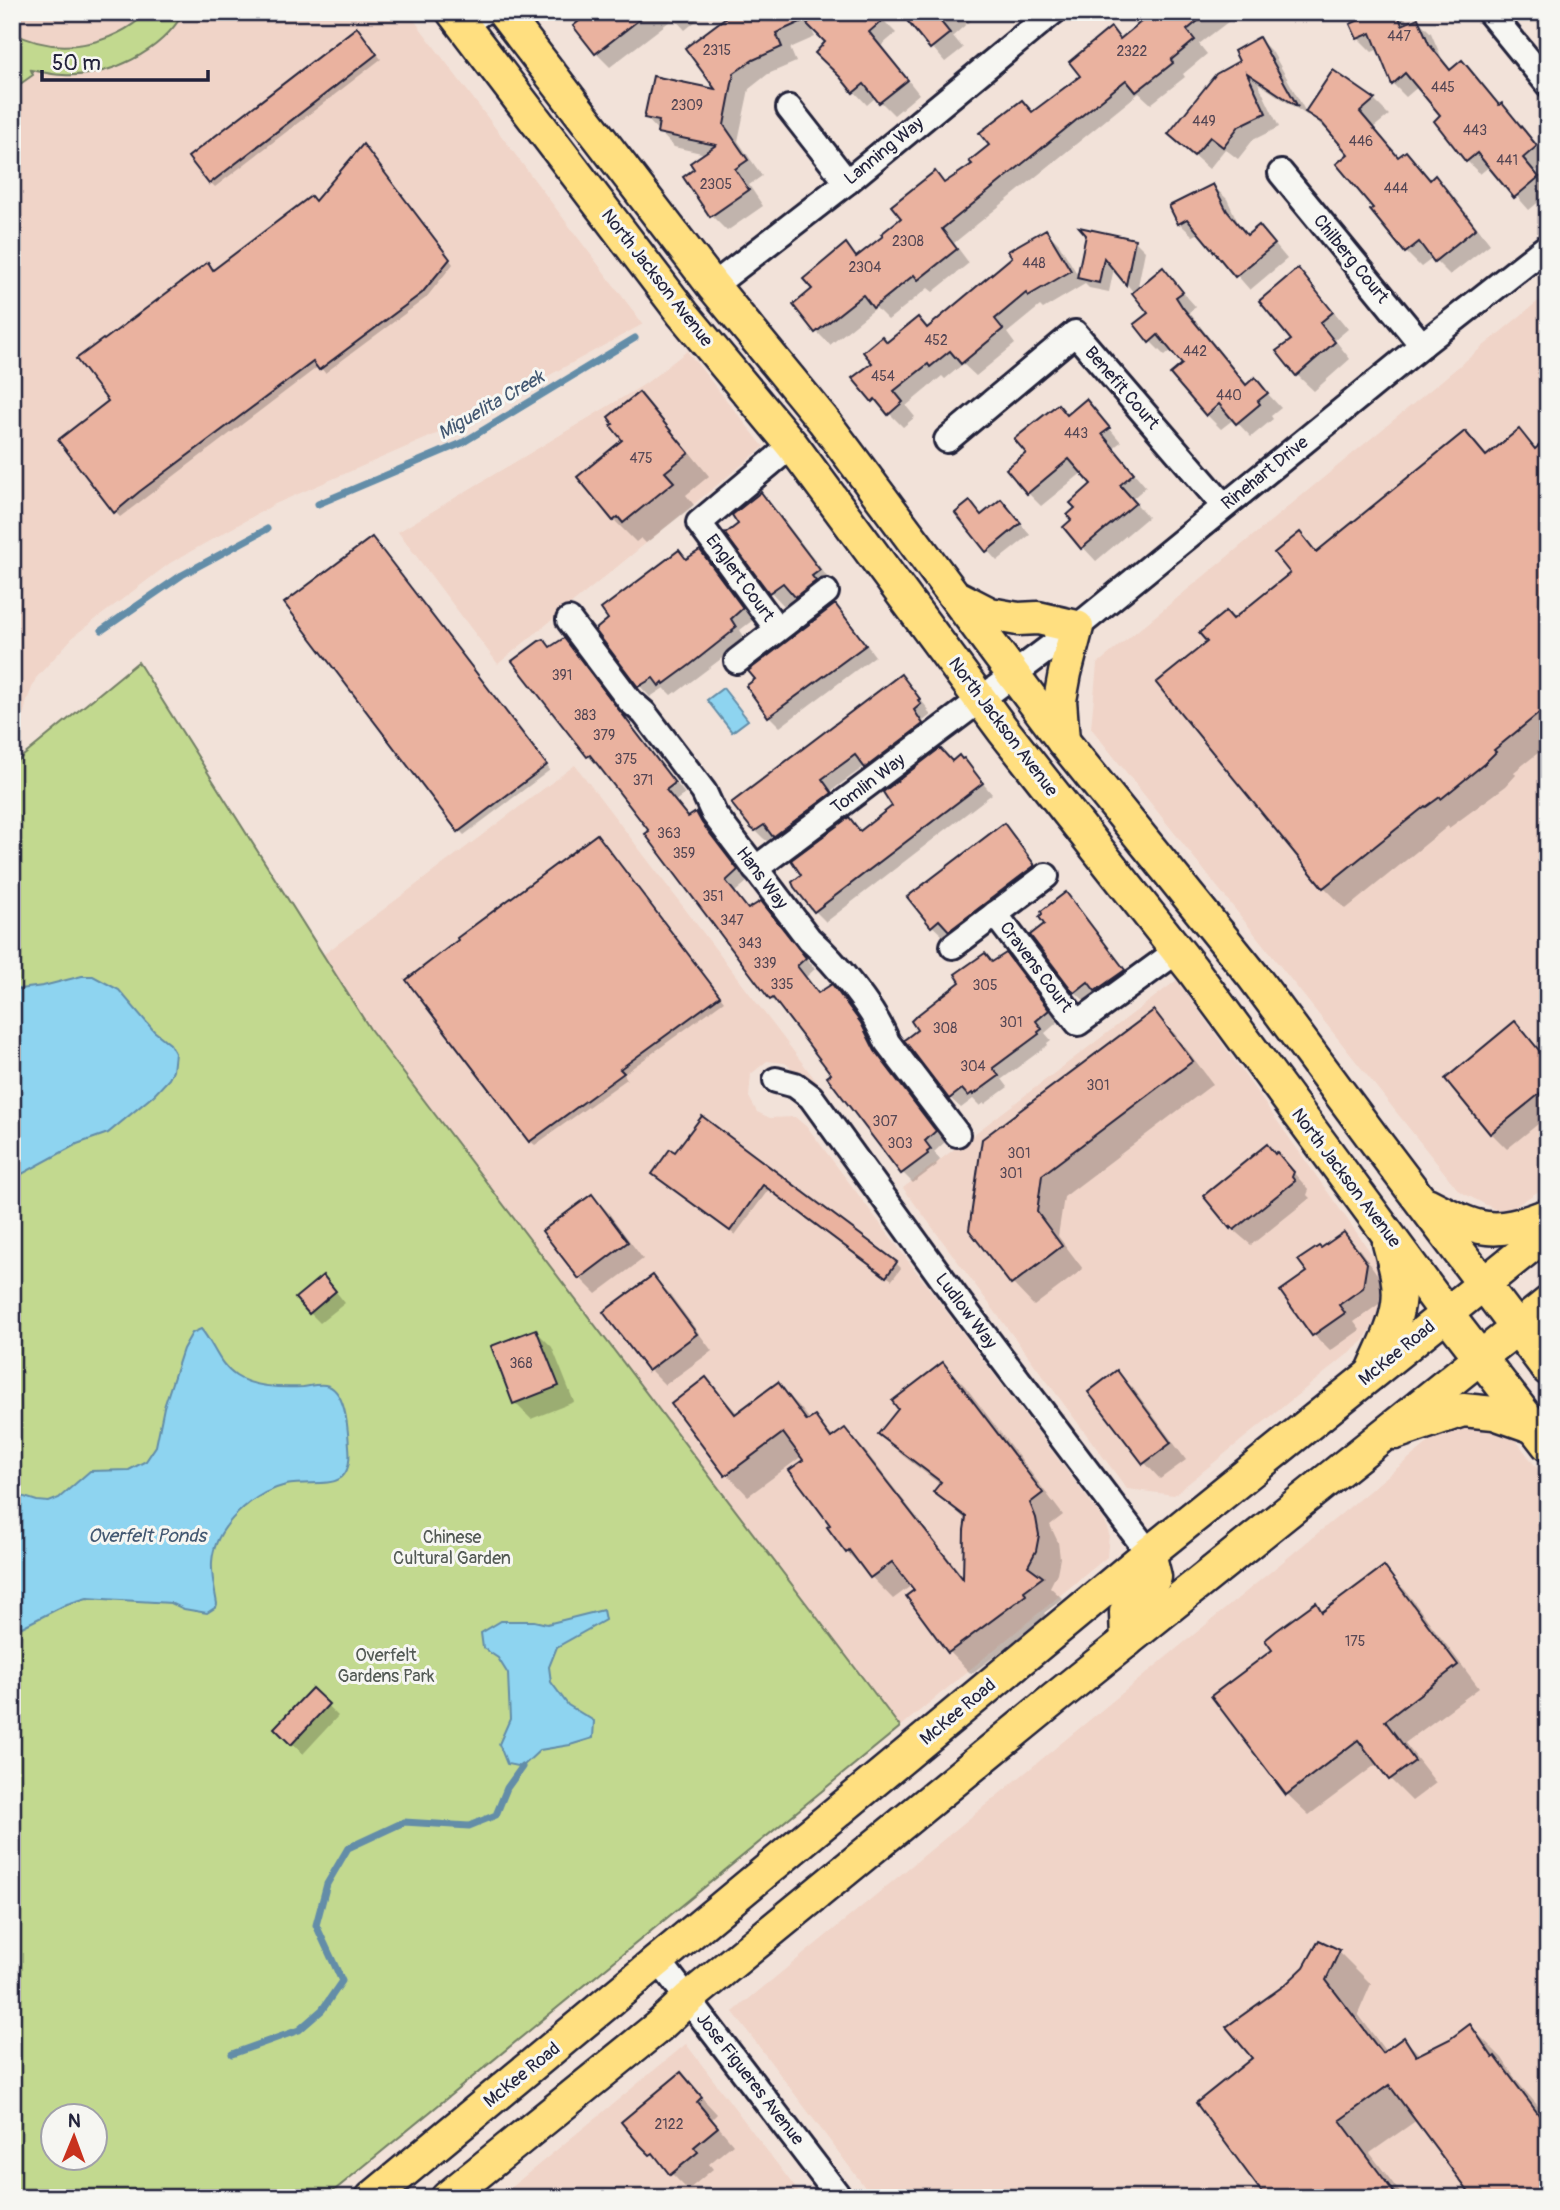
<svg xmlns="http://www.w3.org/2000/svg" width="1560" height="2210" font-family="Pangolin,sans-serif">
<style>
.built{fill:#f0d4c8}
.green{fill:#c2d98f;stroke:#727e65;stroke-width:2;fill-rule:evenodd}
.water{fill:#8ed4f0;stroke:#638da8;stroke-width:2}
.shadow{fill:#0003}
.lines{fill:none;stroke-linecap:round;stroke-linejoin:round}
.stream{stroke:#638da8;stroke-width:7}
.building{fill:#eab29f;stroke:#22223b;stroke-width:2}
.minor-casing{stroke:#22223b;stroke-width:30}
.major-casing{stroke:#22223b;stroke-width:37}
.minor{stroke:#f6f6f2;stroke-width:24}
.major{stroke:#ffdf80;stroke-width:32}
.labels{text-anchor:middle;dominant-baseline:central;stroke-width:6;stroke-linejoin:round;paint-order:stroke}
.number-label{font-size:14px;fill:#544654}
.street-label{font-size:18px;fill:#22223b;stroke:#f6f6f2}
.park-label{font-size:18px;fill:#525954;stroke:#f6f6f2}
.water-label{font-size:19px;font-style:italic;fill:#425771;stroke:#f6f6f2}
</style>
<rect width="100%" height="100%" fill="#f2e2d9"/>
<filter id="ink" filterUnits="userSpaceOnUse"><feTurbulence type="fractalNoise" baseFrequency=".0143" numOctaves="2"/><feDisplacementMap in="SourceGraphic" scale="14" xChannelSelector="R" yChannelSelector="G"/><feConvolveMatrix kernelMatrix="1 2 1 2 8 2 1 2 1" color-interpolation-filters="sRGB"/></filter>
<g filter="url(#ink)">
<g class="built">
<polygon points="12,12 408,12 643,324 464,422 275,504 170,563 75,635 36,678 27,700 12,765"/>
<polygon points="1548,293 1548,1185 1504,1214 1459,1191 1091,728 1097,664"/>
<polygon points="687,351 764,447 498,664 398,532 645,384"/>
<polygon points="575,765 833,1103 829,1107 809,1082 785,1063 767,1061 751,1074 749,1097 757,1112 770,1118 795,1117 808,1128 1104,1520 1109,1534 1107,1557 900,1727 370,1029 323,955"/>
<polygon points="1177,980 1374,1257 1386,1301 1364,1341 1174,1495 1127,1489 903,1188"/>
<polygon points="1462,1415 1507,1428 1548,1483 1548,2198 873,2198 733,2012"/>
<polygon points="686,2044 803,2198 498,2198"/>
</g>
<g class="green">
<path d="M148 12H184C161 52 109 78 63 75 52 75 41 72 31 70L33 75 16 87 12 83V32C57 57 112 46 148 12Z"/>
<path d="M138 662 370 1029 900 1727 325 2198H12V765ZM52 2116H94V2158H52Z"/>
</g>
<g class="water">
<polygon points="723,688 748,720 732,732 707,700"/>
<polygon points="82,976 93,976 119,990 154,1031 170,1044 175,1053 173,1071 169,1079 154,1095 108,1133 77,1144 22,1174 12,1173 12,990 43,986"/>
<path d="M201 1329C214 1344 218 1364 236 1376 253 1387 283 1388 303 1387 310 1386 318 1384 325 1385 346 1388 348 1430 349 1446 354 1497 317 1478 286 1485 253 1493 214 1527 212 1562 211 1576 215 1591 217 1604L216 1607 207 1613 184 1609 171 1603 87 1598 67 1604 12 1632V1493L37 1501 49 1502 59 1498 90 1471 129 1470 146 1461 156 1446 164 1407 183 1349 192 1333Z"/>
<polygon points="603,1610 605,1620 557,1647 549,1667 551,1682 568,1705 594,1721 593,1738 570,1745 540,1750 522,1767 507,1764 499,1744 510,1719 508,1674 498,1658 483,1648 481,1633 501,1621 534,1621 547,1624"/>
</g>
<g class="shadow">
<polygon points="593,12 698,12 701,17 685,30 674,18 610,67 596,53 575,26"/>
<polygon points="804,12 809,24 875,12 896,33 881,46 919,94 894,115 876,97 867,105 854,91 827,42 809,24 815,37 790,48 796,62 768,74 749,89 738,141 762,176 749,185 763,206 727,231 712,216 696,170 706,154 674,147 646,118 719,91 687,48"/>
<polygon points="902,12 980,12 953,36 963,48 945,62"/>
<polygon points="1161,12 1241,12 1199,44 1207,54 1183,74 1185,77 1151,104 1139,93 954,243 969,263 933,292 928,288 888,320 876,308 830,345 817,332 795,305 814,289 845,246 858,258 885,236 903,218 934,173 946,185 1083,76 1121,40"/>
<polygon points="1364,12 1403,12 1408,24 1418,20 1431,33 1442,59 1451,71 1515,119 1548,159 1548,161 1535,172 1548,187 1548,194 1529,210 1490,166 1480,174 1467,161 1443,115 1419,86 1406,97 1393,84 1379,49 1372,52 1358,38 1367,19"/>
<polygon points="361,34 381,59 215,187 210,182"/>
<polygon points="1259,39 1273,53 1308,116 1258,83 1279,127 1253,140 1238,159 1225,149 1209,169 1170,134 1242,62"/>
<polygon points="1334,73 1374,100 1389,115 1373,128 1399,158 1405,153 1431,181 1435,177 1450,192 1490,244 1450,275 1433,258 1421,267 1406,252 1372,210 1375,208 1350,154 1333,134 1322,126 1307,111"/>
<polygon points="12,105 20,112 12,118"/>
<polygon points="367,151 453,264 426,298 325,373 319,366 120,517 115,512 111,401 214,271 316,203"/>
<polygon points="1213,186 1227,199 1240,227 1248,236 1272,241 1287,259 1250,290 1200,233 1193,236 1179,223"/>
<polygon points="1046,231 1059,244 1079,277 1088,235 1134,240 1145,251 1137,291 1163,270 1196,307 1189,312 1247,386 1255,380 1281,408 1271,416 1273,419 1251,437 1234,419 1221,429 1208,416 1227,400 1184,364 1172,350 1165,356 1151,342 1136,324 1150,313 1114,268 1109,292 1089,288 1085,284 1043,309 1040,306 1007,333 1015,344 976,376 963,364 945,379 942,376 906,406 915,417 903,427 889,413 887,414 855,378 874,363 887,344 928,329"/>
<polygon points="1298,271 1314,287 1348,329 1335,340 1350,359 1314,391 1297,375 1279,351 1293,340"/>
<polygon points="639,394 660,416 709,476 686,495 694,505 646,543 641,538 636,542 614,520 579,477 624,440"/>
<polygon points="1086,401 1121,442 1113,448 1146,487 1132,499 1148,517 1096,561 1065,528 1074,520 1094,484 1083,472 1041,506 1028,493 1068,416"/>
<polygon points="1519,431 1537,449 1548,441 1548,745 1514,772 1516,775 1506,786 1449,828 1448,826 1346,909 1324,887 1158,683 1292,573 1299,535 1317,553 1465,433 1488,457"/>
<polygon points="761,495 777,511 835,587 786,608 770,591 741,524"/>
<polygon points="1011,512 1030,535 997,561 987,550 982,516"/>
<polygon points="377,544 550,770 464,835 459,830"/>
<polygon points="700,552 711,563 753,620 740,630 745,638 741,641 742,643 676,693 675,692 671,695 664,688 650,697 640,686 597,630"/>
<polygon points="835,606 846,617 875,656 780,727 769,716 748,686"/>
<polygon points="564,640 574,651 685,794 675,801 689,818 696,814 706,824 712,836 747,882 735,892 750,911 761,903 772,914 815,969 806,977 819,994 831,986 842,997 871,1036 885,1064 945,1142 934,1152 940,1160 936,1164 937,1165 913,1183 903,1173 834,1074 783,1009 782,1010 771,999 647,834 651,831 601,765 599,767 588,756 515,661 551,649"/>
<polygon points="901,676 929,710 927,711 931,715 923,721 933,735 877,777 865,766 831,791 841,804 785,846 774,835 767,841 763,838 752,827"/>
<polygon points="964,761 992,794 826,922 815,911 795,882 952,763"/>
<polygon points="1004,826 1015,836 1044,876 960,940 950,930 943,936 928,922"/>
<polygon points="601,841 724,1001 624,1074 627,1079 535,1145 530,1141"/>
<polygon points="1066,895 1077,905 1134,981 1107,1001 1099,993 1086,1002 1075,992 1047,924"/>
<polygon points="1006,955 1016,965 1059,1021 1045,1033 1051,1040 1047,1043 1048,1045 1002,1079 1008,1087 985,1104 984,1103 980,1106 973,1099 961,1108 950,1098 993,963"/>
<polygon points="1153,1012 1175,1034 1213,1084 1064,1197 1058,1236 1083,1269 1034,1306 1013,1284 971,1229"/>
<polygon points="1515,1024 1548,1060 1548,1116 1507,1149 1491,1133"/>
<polygon points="702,1119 896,1263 901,1268 892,1280 769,1189 735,1235 659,1179"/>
<polygon points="1277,1154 1309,1190 1307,1195 1310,1198 1251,1245 1231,1228 1205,1196"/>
<polygon points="592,1196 608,1212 643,1259 596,1294 580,1278 545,1231"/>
<polygon points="1344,1234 1360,1250 1382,1281 1379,1304 1354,1322 1360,1330 1330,1351 1314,1335 1283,1292 1310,1273 1321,1250"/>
<polygon points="653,1277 669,1293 712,1351 665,1385 649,1369"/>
<polygon points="333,1288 345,1303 320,1323 310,1313"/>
<polygon points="536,1331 552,1347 574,1402 531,1419 515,1403"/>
<polygon points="943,1364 965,1386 1063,1515 1050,1525 1058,1542 1060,1558 1057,1573 1050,1587 1063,1599 1044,1613 1047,1617 971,1674 950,1652 908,1596 916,1590 912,1585 893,1599 847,1552 829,1528 832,1525 802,1456 748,1496 727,1474 706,1379 738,1414 777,1384 799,1406 811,1421 815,1418 834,1438 845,1430 866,1452 964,1578 967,1521 936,1492 941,1485 902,1455 881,1434"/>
<polygon points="1117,1372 1133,1388 1186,1460 1160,1479 1144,1462"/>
<polygon points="1383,1569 1405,1590 1479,1688 1405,1743 1436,1783 1412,1801 1390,1779 1378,1763 1309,1815 1287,1794 1275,1650 1315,1604 1324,1613"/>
<polygon points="312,1691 338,1716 303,1754 276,1728"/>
<polygon points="1339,1952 1371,1984 1358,2014 1386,2052 1404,2039 1421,2056 1450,2040 1470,2026 1502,2058 1516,2080 1548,2118 1548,2198 1417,2120 1370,2153 1404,2198 1268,2198 1255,2058"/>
<polygon points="681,2075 717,2114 712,2119 733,2144 709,2164 713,2169 688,2190 642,2144"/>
</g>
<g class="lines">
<g class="stream">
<polyline points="318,504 462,443 635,338"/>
<polyline points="102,630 182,575 267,529"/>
<polyline points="232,2054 299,2030 322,2010 342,1981 316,1925 327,1884 348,1848 404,1822 469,1826 496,1815 507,1788 522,1767"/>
</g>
</g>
<g class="building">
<polygon points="590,12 649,12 595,54 573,26"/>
<polygon points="733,12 892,12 869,32 908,80 879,103 864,84 853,93 840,77 815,53 825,42 807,24 816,15 776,33 782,47 753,60 734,73 724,125 748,160 735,169 749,190 710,217 683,177 694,169 690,163 716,145 657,133 659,121 644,118 653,76 715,89 685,48"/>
<polygon points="900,12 933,12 950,33 930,49"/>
<polygon points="1153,12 1209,12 1187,30 1195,40 1171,60 1173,63 1136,92 1126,80 942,229 957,249 918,280 914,275 873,308 863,295 815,333 793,305 812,289 803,279 846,243 856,257 883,236 881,234 901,218 891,206 935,171 944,183 972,164 969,161 989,145 979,133 1022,100 1032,112 1080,76 1069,62 1111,27 1120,39"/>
<polygon points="1362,12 1397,12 1402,25 1418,18 1429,44 1450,70 1462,60 1499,105 1502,103 1537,146 1523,158 1539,177 1514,198 1477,153 1466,162 1434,121 1440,115 1405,73 1392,85 1371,33 1357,39 1350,24 1364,18"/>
<polygon points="357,27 377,54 209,184 188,157"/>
<polygon points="1259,37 1298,107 1247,73 1266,113 1239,126 1223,147 1210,137 1194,156 1168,134 1216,74 1239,61 1234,51"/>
<polygon points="1333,70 1375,99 1360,112 1398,157 1406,151 1430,180 1435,175 1476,228 1434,262 1419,242 1405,253 1370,210 1373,208 1336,164 1348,154 1322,123 1305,112"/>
<polygon points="363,144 450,259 422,293 319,370 313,362 139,492 114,513 58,440 108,401 76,359 103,339 104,340 208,262 213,270 311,196 315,201"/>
<polygon points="1213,184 1227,211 1247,235 1259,225 1275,244 1235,277 1187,219 1178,224 1169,206"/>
<polygon points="1079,227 1135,239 1126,285 1104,258 1099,283 1077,278 1086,235"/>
<polygon points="1046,229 1071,271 1028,296 1026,293 995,319 1003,329 961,364 950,351 930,367 928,364 894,391 903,402 888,415 875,399 872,402 852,378 872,363 863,352 882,336 887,342 918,317 927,328 1012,257 1008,251"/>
<polygon points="1163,267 1183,292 1176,297 1183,308 1246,385 1255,377 1268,393 1258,401 1260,404 1236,424 1219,404 1206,416 1170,374 1182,364 1158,335 1149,343 1134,324 1148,313 1132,293"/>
<polygon points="1298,268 1333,312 1320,323 1335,342 1296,376 1276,351 1291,340 1259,301"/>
<polygon points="639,392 689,453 665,472 674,482 623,523 618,517 613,521 577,477 622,440 610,425 613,424 608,417"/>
<polygon points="1086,399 1110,428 1102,434 1134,473 1120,485 1136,503 1081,549 1063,527 1071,520 1067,515 1075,508 1070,503 1091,484 1069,459 1027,494 1006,469 1026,453 1014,439 1058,404 1067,415"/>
<polygon points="1519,429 1535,449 1548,438 1548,706 1494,750 1496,752 1484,764 1441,799 1440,797 1426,807 1425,806 1323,888 1156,683 1207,642 1199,633 1226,611 1233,619 1290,573 1274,553 1300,532 1316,552 1465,431 1486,456"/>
<polygon points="761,492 820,570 812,576 816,581 795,597 783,583 769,593 725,534 738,524 732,515"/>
<polygon points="1001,499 1021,523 986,552 955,513 970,501 981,515"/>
<polygon points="372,537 547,765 458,832 284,603"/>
<polygon points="679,550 686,559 700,550 743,608 731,619 736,627 732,630 733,631 690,665 664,684 663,682 659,686 653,678 638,687 595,630 608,619 601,609"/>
<polygon points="834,605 836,605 866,645 768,717 746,686 755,679 748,671"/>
<polygon points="564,638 675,783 666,790 688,817 696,812 702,823 738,870 726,881 748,909 761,901 806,958 797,966 818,993 832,984 861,1023 875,1051 936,1131 925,1141 931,1149 927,1152 928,1154 901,1174 827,1077 831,1074 773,998 770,1000 645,834 649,831 590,755 587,757 512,661 539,641 544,639 550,647"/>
<polygon points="901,674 920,699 918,700 921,704 914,710 923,724 865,768 855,755 822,779 832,793 773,837 764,825 755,831 751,828 731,803"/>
<polygon points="940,748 952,761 959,755 962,759 964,758 983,783 814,912 794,887 792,882 801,875 791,860 849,817 860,831 892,806 883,792"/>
<polygon points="1004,823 1034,864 1034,866 949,931 939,920 931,927 907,897"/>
<polygon points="597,834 720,996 620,1069 624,1073 529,1142 406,980 458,940 457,938"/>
<polygon points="1066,892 1125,970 1095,991 1088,982 1074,993 1030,935 1044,924 1039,917 1042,914 1041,911"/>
<polygon points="985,953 992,962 1006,953 1049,1010 1036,1021 1042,1029 1038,1032 1039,1034 993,1068 999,1076 973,1095 972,1093 968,1096 962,1089 949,1099 904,1040 917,1030 911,1021 915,1017 960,982 955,974"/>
<polygon points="1154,1010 1193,1061 1042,1175 1037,1212 1062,1246 1011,1285 969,1230 982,1139"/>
<polygon points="1515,1021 1548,1061 1548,1087 1490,1134 1445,1079"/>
<polygon points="702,1116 897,1262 886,1277 763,1185 730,1231 652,1174 670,1149 675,1152"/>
<polygon points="1267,1144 1275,1154 1277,1152 1294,1172 1292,1177 1295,1181 1234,1230 1231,1227 1230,1229 1203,1196"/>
<polygon points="592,1194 628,1242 579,1279 542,1231"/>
<polygon points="1344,1232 1367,1263 1363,1288 1339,1305 1345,1313 1312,1336 1280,1291 1307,1272 1298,1260 1319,1246 1321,1248"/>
<polygon points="323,1275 336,1291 309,1314 295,1298"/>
<polygon points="653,1275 697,1334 648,1371 603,1312"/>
<polygon points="536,1329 559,1386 513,1404 491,1346"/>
<polygon points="943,1362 1043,1493 1030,1503 1036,1518 1039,1535 1036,1551 1028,1566 1043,1577 1024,1591 1026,1595 948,1653 906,1596 914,1590 892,1562 870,1578 849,1550 846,1553 827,1527 830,1525 789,1470 803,1460 783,1433 725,1476 671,1404 706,1377 735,1414 778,1382 807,1421 815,1416 831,1438 845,1428 963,1579 964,1530 966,1517 933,1492 941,1482 878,1434 898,1409 892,1401"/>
<polygon points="1117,1370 1171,1443 1143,1464 1088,1392"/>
<polygon points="1384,1566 1458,1665 1385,1721 1415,1761 1389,1780 1358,1740 1286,1795 1211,1696 1272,1650 1265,1640 1276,1631 1316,1602 1322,1612"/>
<polygon points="312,1688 329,1704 291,1745 274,1728"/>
<polygon points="1319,1940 1340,1950 1326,1980 1382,2053 1404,2037 1416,2056 1450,2039 1470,2024 1493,2058 1495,2056 1548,2127 1548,2198 1473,2198 1389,2085 1340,2120 1398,2198 1266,2198 1196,2103 1252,2058 1226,2027 1286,1984 1304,1967"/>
<polygon points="681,2072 702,2097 697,2102 718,2127 694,2147 698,2152 670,2175 653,2153 650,2155 640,2145 621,2122"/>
</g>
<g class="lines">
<defs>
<g id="minor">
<polyline points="1490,13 1548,84"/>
<polyline points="463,25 483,12"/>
<polyline points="789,108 847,182"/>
<polyline points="1281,173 1422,345"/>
<polyline points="713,286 847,182 1053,12"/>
<polyline points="947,440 1075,333 1224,506"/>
<path d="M569 620 630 701 644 713 704 792 714 814 809 939C835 962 875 1010 887 1042L957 1134"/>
<polyline points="777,629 699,523 792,445"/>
<polyline points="737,661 826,592"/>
<polyline points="755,869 1077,627 1422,345 1548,246"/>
<polyline points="995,914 1078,1023 1177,951"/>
<polyline points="953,946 1046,876"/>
<polyline points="776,1080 795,1085 811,1097 960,1303 1149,1553"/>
<polyline points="659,1961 840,2198"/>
</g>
<g id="major">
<polyline points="453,12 683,314 792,445 1003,730 1192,969 1446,1313 1548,1445"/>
<polyline points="503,12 713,286 823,420 1063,741 1253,976 1376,1142 1548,1369"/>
<polyline points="959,598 990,614 1018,619 1038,618 1077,627 1065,673 1060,700 1063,741"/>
<path d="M1427 1204C1479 1231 1492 1237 1548 1215"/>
<path d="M1373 1371C1382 1350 1395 1327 1398 1304 1401 1283 1394 1263 1389 1243"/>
<polyline points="1395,1433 1463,1410 1494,1413 1534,1427"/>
<polyline points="1127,1641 1126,1612 1146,1593 1155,1577 1149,1553"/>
<polyline points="372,2198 1149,1553 1548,1232"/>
<polyline points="447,2198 658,2027 688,1999 1053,1700 1548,1303"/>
</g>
</defs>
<use href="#minor" class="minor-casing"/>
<use href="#major" class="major-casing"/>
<use href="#minor" class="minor"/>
<use href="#major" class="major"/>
</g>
</g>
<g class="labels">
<g class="number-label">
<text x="1399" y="36">447</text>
<text x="717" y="50">2315</text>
<text x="1132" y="51">2322</text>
<text x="1443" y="87">445</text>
<text x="687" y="105">2309</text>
<text x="1204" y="121">449</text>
<text x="1475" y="130">443</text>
<text x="1361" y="141">446</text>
<text x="1507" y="160">441</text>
<text x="716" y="184">2305</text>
<text x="1396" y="188">444</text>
<text x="908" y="241">2308</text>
<text x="1034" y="263">448</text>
<text x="865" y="267">2304</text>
<text x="936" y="340">452</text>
<text x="1195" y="351">442</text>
<text x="883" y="376">454</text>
<text x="1229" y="395">440</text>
<text x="1076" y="433">443</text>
<text x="641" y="458">475</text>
<text x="562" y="675">391</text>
<text x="585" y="715">383</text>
<text x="604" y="735">379</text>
<text x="626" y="759">375</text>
<text x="643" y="780">371</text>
<text x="669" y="833">363</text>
<text x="684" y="853">359</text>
<text x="713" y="896">351</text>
<text x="732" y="920">347</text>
<text x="750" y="943">343</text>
<text x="765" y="963">339</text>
<text x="782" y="984">335</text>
<text x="985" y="985">305</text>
<text x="1011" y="1022">301</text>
<text x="945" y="1028">308</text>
<text x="973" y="1066">304</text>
<text x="1098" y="1085">301</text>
<text x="885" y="1121">307</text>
<text x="900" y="1143">303</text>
<text x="1019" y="1153">301</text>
<text x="1011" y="1173">301</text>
<text x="521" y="1363">368</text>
<text x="1355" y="1641">175</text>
<text x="669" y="2124">2122</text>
</g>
<g class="street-label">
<text transform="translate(884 151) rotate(-39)">Lanning Way</text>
<text transform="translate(1351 259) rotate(51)">Chilberg Court</text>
<text transform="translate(657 278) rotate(52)">North Jackson Avenue</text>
<text transform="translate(1122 388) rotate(49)">Benefit Court</text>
<text transform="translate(1265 473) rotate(-39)">Rinehart Drive</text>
<text transform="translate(740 578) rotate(54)">Englert Court</text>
<text transform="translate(1003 727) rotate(53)">North Jackson Avenue</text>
<text transform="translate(868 784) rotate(-37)">Tomlin Way</text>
<text transform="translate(762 878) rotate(53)">Hans Way</text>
<text transform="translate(1036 967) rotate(53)">Cravens Court</text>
<text transform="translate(1346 1178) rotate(53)">North Jackson Avenue</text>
<text transform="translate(966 1311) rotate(53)">Ludlow Way</text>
<text transform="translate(1397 1353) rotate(-39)">McKee Road</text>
<text transform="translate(958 1712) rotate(-40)">McKee Road</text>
<text transform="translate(522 2075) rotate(-39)">McKee Road</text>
<text transform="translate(750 2079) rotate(52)">Jose Figueres Avenue</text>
</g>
<g class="park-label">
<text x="452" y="1537">Chinese<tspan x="452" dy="21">Cultural Garden</tspan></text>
<text x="386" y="1655">Overfelt<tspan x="386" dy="21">Gardens Park</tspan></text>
</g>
<g class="water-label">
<text transform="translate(491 405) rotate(-30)">Miguelita Creek</text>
<text x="147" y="1536">Overfelt Ponds</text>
</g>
</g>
<rect width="1560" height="2210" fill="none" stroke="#f6f6f2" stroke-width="42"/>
<rect x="21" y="21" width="1518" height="2168" fill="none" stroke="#22223b" stroke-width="2.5" filter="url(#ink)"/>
<g transform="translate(74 2137) rotate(1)"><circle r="33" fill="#f6f6f2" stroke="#a1a1a9" stroke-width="2"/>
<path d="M0-5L12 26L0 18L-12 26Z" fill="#c8321e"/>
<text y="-10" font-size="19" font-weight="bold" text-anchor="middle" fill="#22223b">N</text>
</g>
<path d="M42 70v10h166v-10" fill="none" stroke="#22223b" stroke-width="3.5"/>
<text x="52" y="70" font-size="21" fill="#22223b" stroke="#f6f6f2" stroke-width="5" paint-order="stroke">50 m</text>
</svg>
